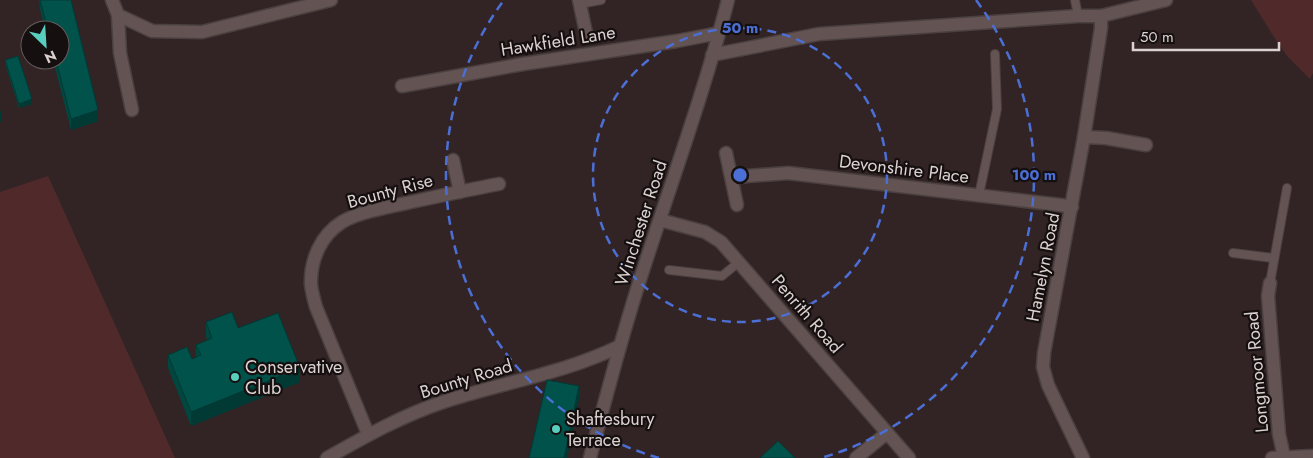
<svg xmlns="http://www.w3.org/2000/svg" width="1313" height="458" font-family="Jost,sans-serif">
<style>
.green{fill:#50292b}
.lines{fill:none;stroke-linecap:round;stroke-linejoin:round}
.service-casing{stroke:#4b4040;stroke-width:10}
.minor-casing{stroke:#4b4040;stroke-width:15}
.tertiary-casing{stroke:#4b4040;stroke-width:15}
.service{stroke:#635352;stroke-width:8}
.minor{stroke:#635352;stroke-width:12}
.tertiary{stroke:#635352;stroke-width:12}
.wall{fill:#014740}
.shaded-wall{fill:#013934}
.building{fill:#01524a;stroke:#013934}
.ring{fill:none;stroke:#4c6fd6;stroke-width:2.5;stroke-dasharray:9 6}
.poi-dot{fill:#58cebf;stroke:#150f0f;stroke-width:2}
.labels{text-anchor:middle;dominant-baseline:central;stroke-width:4.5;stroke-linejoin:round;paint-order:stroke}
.street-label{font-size:18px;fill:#dbd1d1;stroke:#150f0f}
.poi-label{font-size:18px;fill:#dbd1d1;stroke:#150f0f;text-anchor:start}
.centre{fill:#4c6fd6;stroke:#150f0f;stroke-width:2.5}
.ring-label{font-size:15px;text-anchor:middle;font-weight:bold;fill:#4c6fd6;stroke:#150f0f;stroke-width:4.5;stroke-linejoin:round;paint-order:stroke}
</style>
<rect width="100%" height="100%" fill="#322424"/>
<g class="green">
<polygon points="1251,0 1313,0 1313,73 1310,79 1287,56 1272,34"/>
<polygon points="48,176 54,189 175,458 0,458 0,192"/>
</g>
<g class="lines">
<defs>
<g id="service">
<polyline points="1075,0 1078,16"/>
<polyline points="580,4 601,0"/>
<polyline points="979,195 997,109 995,54"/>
<polyline points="1233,253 1273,258"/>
<polyline points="669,270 722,276 739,262"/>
<polyline points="1270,283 1287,188"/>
</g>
<g id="minor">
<polyline points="112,0 118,15 152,31 202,32 331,0"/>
<polyline points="579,0 586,33"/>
<polyline points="118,15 120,53 132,110"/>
<polyline points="712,55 819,34 1078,16 1101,16 1166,0"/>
<polyline points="402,86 523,64 677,41 719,33"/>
<polyline points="1084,137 1106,138 1146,145"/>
<polyline points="726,153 737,205"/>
<polyline points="453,160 460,192"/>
<polyline points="732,178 747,176 788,173 1060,205 1072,207"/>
<polyline points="660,220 705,232 721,242 909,458"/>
<polyline points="1270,283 1268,296 1279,434 1284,457"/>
<path d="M368 434 316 307C314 300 312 292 311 285 310 260 321 235 342 222 361 211 394 206 416 201 444 195 472 189 499 184"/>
<path d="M327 458C366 436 403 415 446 401 505 382 565 373 620 346"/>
<polyline points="856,458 887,433"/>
<polyline points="1083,458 1048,385 1043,367 1044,353 1084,137 1101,28 1101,16"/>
<polyline points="1272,458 1313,456"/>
</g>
<path id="tertiary" d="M590 458C605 400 620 343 638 286 668 191 703 97 728 0"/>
</defs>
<use href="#service" class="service-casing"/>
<use href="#minor" class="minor-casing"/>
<use href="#tertiary" class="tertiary-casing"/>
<use href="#service" class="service"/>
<use href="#minor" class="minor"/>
<use href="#tertiary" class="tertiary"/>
</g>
<g class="wall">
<polygon points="39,0 71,0 98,121 71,130 53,60 60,60 60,30 45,30 40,9"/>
<polygon points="5,60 32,104 19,108 5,64"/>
<polygon points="206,322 238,328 300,382 191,426 168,368 168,355 192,359 196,357 196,345 207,340 206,336"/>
</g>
<g class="shaded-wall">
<polygon points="32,99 32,104 19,108 19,104"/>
<polygon points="2,110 2,121 0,122 0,111"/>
<polygon points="98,110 98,121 71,130 71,119"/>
<polygon points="300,368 300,382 191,426 191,412"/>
<polygon points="579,386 579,400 567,458 564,458"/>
</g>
<g class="building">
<polygon points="40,0 71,0 98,110 71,119 56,60 60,60 60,30 48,30"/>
<polygon points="18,56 32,99 19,104 5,60"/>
<polygon points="232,312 238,328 278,313 300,368 191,412 168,355 187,347 192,359 201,355 196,345 212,338 206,322"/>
<polygon points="547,380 579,386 564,458 529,458"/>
<polygon points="778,441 795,458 760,458"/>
</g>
<g class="ring">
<circle cx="740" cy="175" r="147"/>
<path d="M659 458A294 294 0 0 1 504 0M976 0A294 294 0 0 1 821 458"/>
</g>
<g class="poi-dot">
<circle cx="235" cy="377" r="5"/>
<circle cx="556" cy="429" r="5"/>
</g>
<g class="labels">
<g class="street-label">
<text transform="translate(558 41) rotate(-9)">Hawkfield Lane</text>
<text transform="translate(904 169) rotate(7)">Devonshire Place</text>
<text transform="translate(390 191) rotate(-15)">Bounty Rise</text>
<text transform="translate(641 223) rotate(-72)">Winchester Road</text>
<text transform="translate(1043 267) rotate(-79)">Hamelyn Road</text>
<text transform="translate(807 314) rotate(49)">Penrith Road</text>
<text transform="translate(1257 372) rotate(-95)">Longmoor Road</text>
<text transform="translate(466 379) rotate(-17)">Bounty Road</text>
</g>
<g class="poi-label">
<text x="245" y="367">Conservative<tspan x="245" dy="21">Club</tspan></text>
<text x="566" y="419">Shaftesbury<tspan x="566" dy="21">Terrace</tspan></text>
</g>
</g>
<circle cx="740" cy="175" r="8" class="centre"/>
<g class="ring-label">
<text x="740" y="33">50 m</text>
<text x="1034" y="180">100 m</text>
</g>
<g transform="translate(45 45) rotate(155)"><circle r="24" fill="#150f0f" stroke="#645d5d"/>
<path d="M0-4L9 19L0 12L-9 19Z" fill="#58cebf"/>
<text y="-8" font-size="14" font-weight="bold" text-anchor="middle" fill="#dbd1d1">N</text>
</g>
<path d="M1133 42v8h146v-8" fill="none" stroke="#dbd1d1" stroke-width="2.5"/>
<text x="1140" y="42" font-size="15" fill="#dbd1d1" stroke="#150f0f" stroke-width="4" paint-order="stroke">50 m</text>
</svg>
